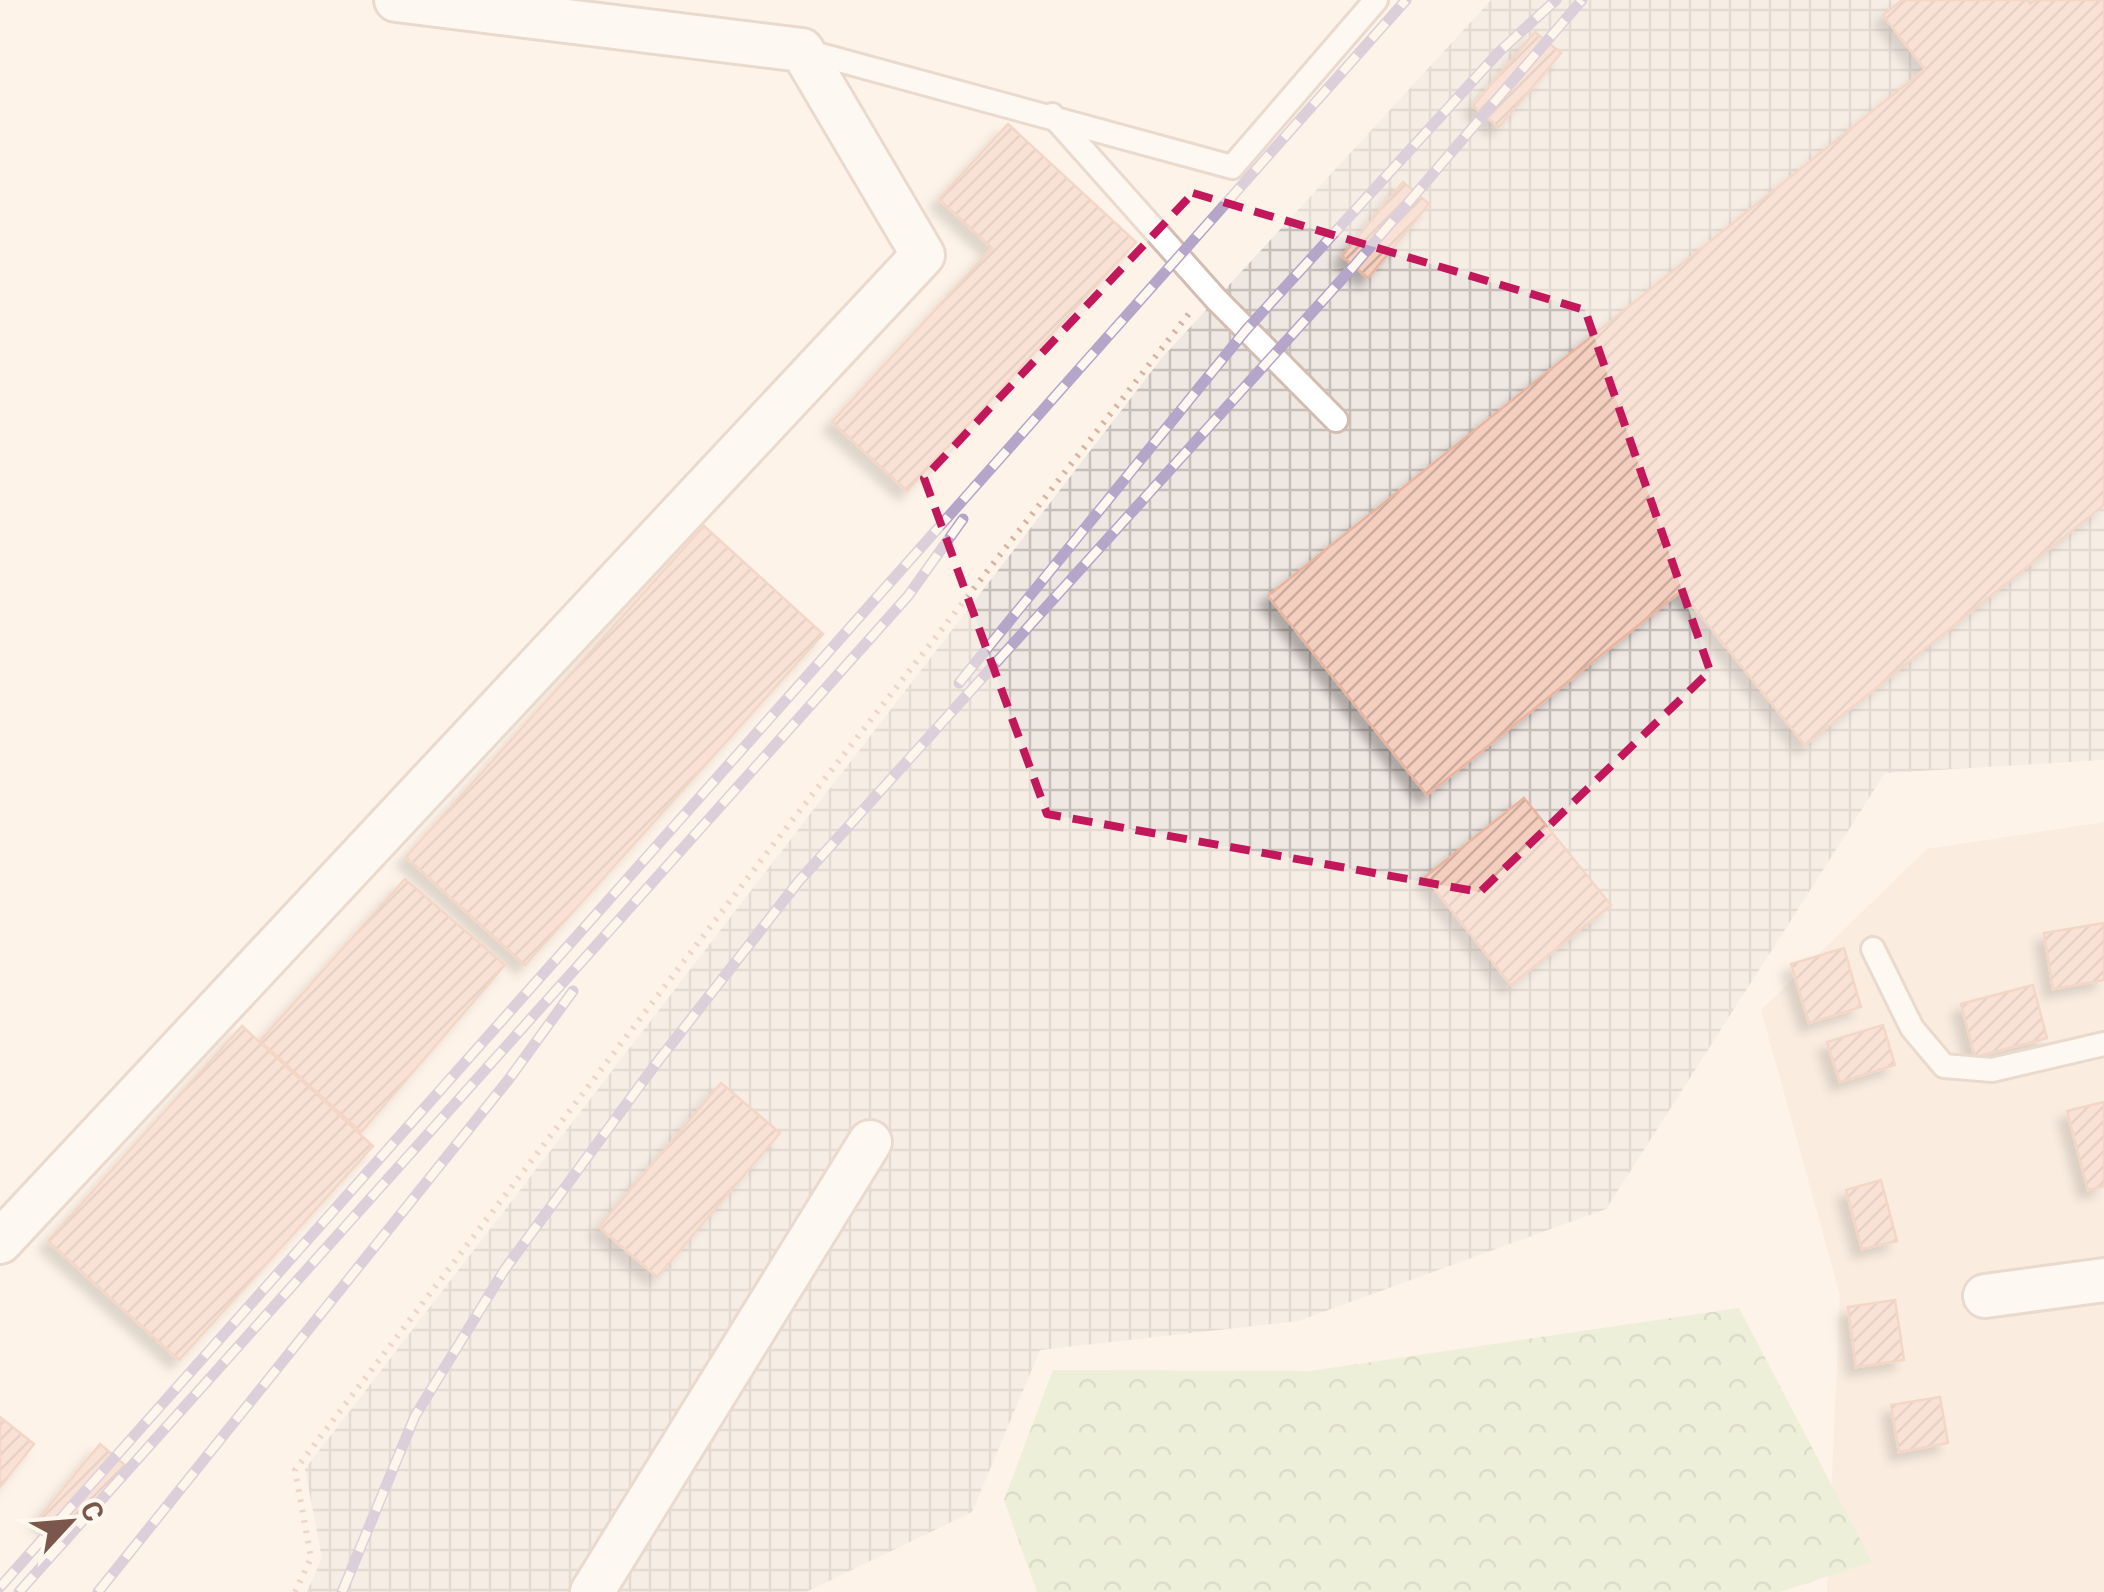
<svg xmlns="http://www.w3.org/2000/svg" width="2104" height="1592" font-family="Roboto,sans-serif">
<style>
.residential{fill:#f6e5d6}
.industrial{fill:url(#industrial-grid)}
.forest{fill:url(#forest-crowns)}
.building{fill:url(#building-hatch);stroke:#e8b49e;stroke-width:2.5;filter:url(#shadow)}
.lines{fill:none;stroke-linecap:round;stroke-linejoin:round}
.lane-casing{stroke:#d3bcb0;stroke-width:28}
.street-casing{stroke:#d3bcb0;stroke-width:48}
.path{stroke:#dab2a1;stroke-width:6;stroke-dasharray:2.5 8;stroke-linecap:butt}
.lane{stroke:#fff;stroke-width:22}
.street{stroke:#fff;stroke-width:42}
.rail-casing{stroke:#b5a5c9;stroke-width:11}
.rail{stroke:#fff8f0;stroke-width:8;stroke-dasharray:22;stroke-linecap:butt}
.marked{fill:none;stroke:#c2185b;stroke-width:8;stroke-dasharray:20 12;stroke-linejoin:round}
</style>
<defs>
<pattern id="industrial-grid" width="8" height="8" patternUnits="userSpaceOnUse" patternTransform="scale(2.5)"><rect width="8" height="8" fill="#eee7e2"/><path d="M0 4h8M4 0v8" fill="none" stroke="#c6beb9"/></pattern>
<pattern id="forest-crowns" width="20" height="18" patternUnits="userSpaceOnUse" patternTransform="scale(2.5)"><rect width="20" height="18" fill="#d9ecc5"/><path d="M2 6a3 3 0 1 1 6 0M12 15a3 3 0 1 1 6 0" fill="none" stroke="#b5c2a2"/></pattern>
<pattern id="building-hatch" width="6" height="6" patternUnits="userSpaceOnUse" patternTransform="scale(2.5)"><rect width="6" height="6" fill="#f4cfbf"/><path d="M-1 1l2-2M0 6l6-6M5 7l2-2" fill="none" stroke="#cbab9d"/></pattern>
<filter id="shadow"><feDropShadow dx="-9" dy="9" stdDeviation="5" flood-color="#0004"/></filter>
</defs>
<rect width="100%" height="100%" fill="#fdf3e8"/>
<polygon class="residential" points="2104,822 2104,1592 1827,1592 1840,1295 1761,1010 1927,849"/>
<polygon class="industrial" points="1491,0 2104,0 2104,760 1885,773 1606,1209 1298,1321 1040,1350 972,1512 806,1592 307,1592 322,1558 305,1469 1161,359"/>
<polygon class="forest" points="1739,1308 1872,1562 1780,1592 1037,1592 1004,1500 1053,1370 1310,1371"/>
<g class="building">
<polygon points="1902,0 2027,0 2030,4 2035,0 2104,0 2104,505 1805,745 1681,591 1427,795 1268,596 1925,69 1883,15"/>
<polygon points="1535,32 1561,53 1499,127 1473,106"/>
<polygon points="1008,124 1136,242 907,491 832,422 992,248 939,199"/>
<polygon points="1403,182 1429,204 1368,278 1342,256"/>
<polygon points="704,526 823,634 525,965 406,857"/>
<polygon points="1524,798 1611,905 1511,985 1425,877"/>
<polygon points="405,879 505,965 361,1132 260,1041"/>
<polygon points="2104,923 2104,980 2053,989 2044,933"/>
<polygon points="1844,948 1861,1007 1809,1023 1791,964"/>
<polygon points="2033,985 2047,1038 1975,1057 1961,1004"/>
<polygon points="1883,1025 1895,1065 1840,1082 1827,1042"/>
<polygon points="242,1026 373,1146 179,1360 48,1241"/>
<polygon points="721,1083 780,1133 657,1277 599,1227"/>
<polygon points="2104,1102 2104,1186 2088,1190 2067,1111"/>
<polygon points="1881,1180 1897,1241 1862,1249 1846,1190"/>
<polygon points="1895,1300 1904,1360 1856,1367 1848,1307"/>
<polygon points="1940,1397 1948,1443 1899,1452 1891,1405"/>
<polygon points="0,1417 34,1444 0,1487"/>
<polygon points="100,1444 126,1466 65,1540 39,1518"/>
</g>
<g class="lines">
<defs>
<g id="lane">
<polyline points="802,50 1232,167 1376,0"/>
<polyline points="1052,115 1216,299 1336,420"/>
<polyline points="1873,949 1912,1028 1944,1066 1992,1070 2104,1044"/>
</g>
<g id="street">
<polyline points="0,1242 923,255 802,50 396,0"/>
<polyline points="1985,1296 2104,1280"/>
<polyline points="592,1592 870,1142"/>
</g>
</defs>
<use href="#lane" class="lane-casing"/>
<use href="#street" class="street-casing"/>
<polyline class="path" points="295,1592 311,1558 295,1470 769,850 1191,311"/>
<use href="#lane" class="lane"/>
<use href="#street" class="street"/>
<defs>
<g id="rail">
<polyline points="959,683 1246,330 1500,51 1556,0"/>
<polyline points="0,1587 1406,0"/>
<polyline points="19,1592 908,596 963,519"/>
<polyline points="98,1592 509,1079 573,991"/>
<polyline points="342,1592 415,1416 505,1269 655,1065 799,881 1353,267 1582,0"/>
</g>
</defs>
<use href="#rail" class="rail-casing"/>
<use href="#rail" class="rail"/>
</g>
<path d="M0 0H2104V1592H0ZM1193 193 1585 310 1710 671 1480 892 1047 814 924 478Z" fill="#fdf3e8" fill-opacity=".55" fill-rule="evenodd"/>
<path class="marked" d="M1193 193 1585 310 1710 671 1480 892 1047 814 924 478Z"/>
<g transform="translate(70 1522) rotate(64)" stroke="#fff8f0" stroke-width="8" paint-order="stroke">
<path d="M0-8L18 38L0 25L-18 38Z" fill="#7a574a"/>
<text y="-15" font-size="28" font-weight="bold" text-anchor="middle" fill="#7a574a">С</text>
</g>
</svg>
